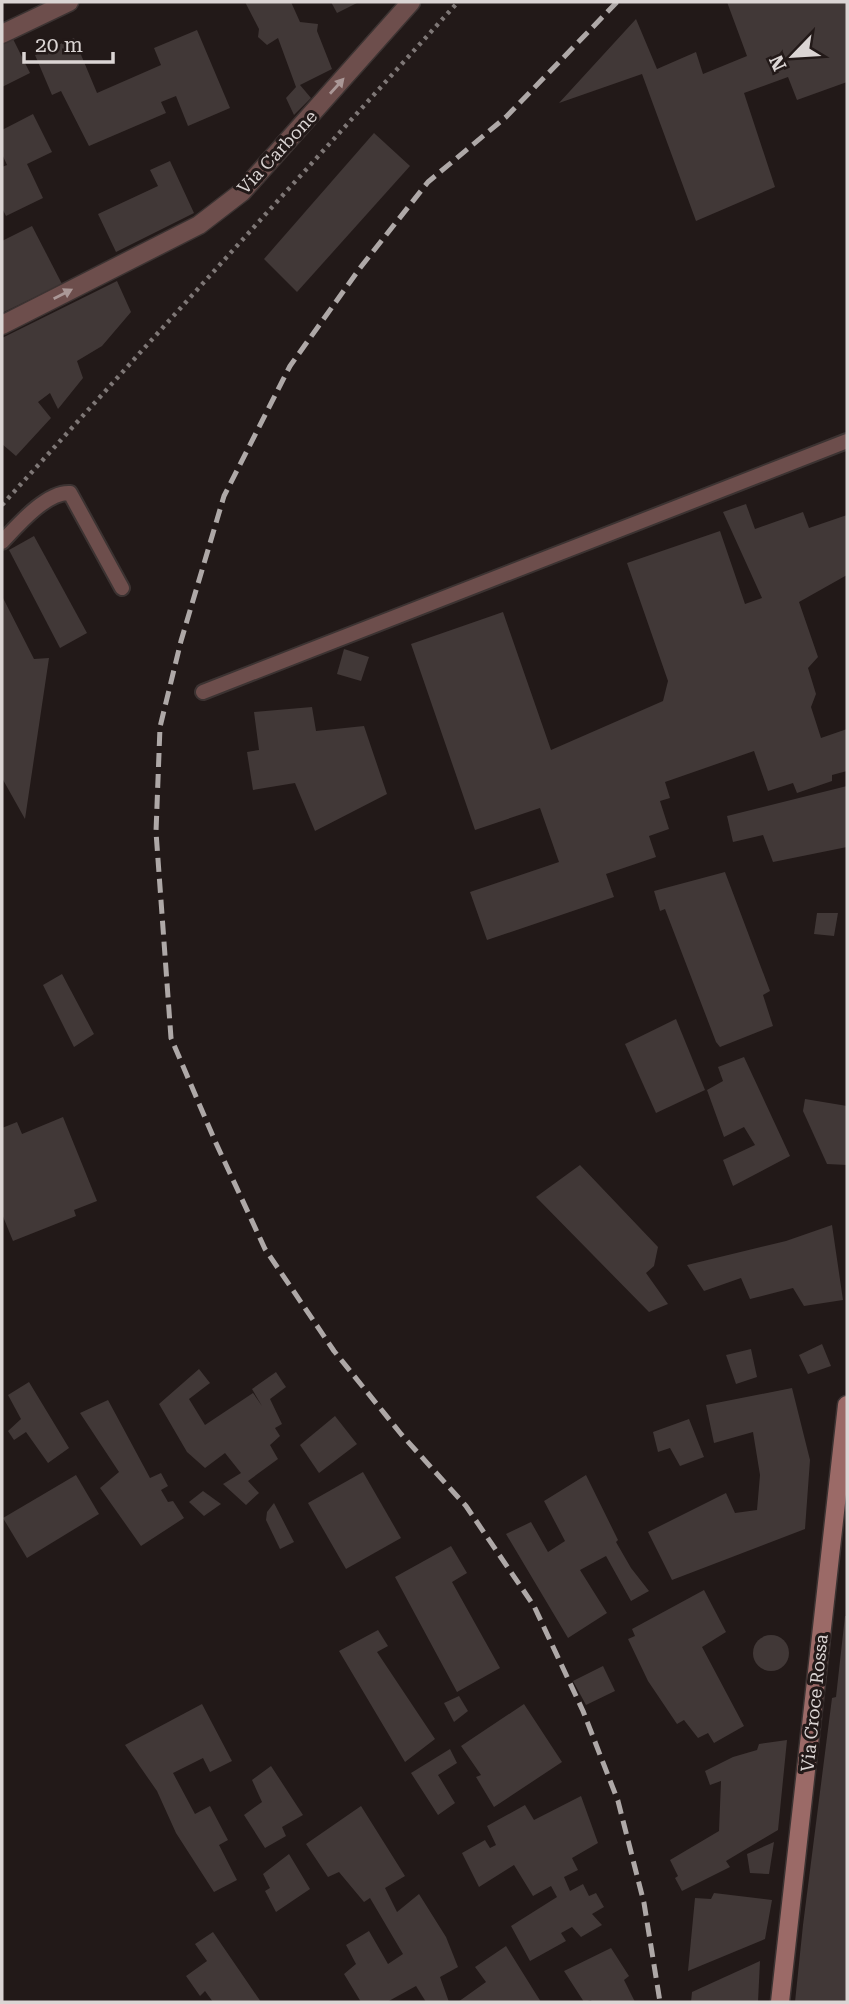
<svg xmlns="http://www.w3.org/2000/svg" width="849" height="2004" font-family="'Roboto Serif',serif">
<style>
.building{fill:#413837}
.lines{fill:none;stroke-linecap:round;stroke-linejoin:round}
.lane-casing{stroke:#3c3332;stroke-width:18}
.street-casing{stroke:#3c3332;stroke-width:21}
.secondary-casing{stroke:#3c3332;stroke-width:21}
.path{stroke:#7e7776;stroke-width:4.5;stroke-dasharray:3.5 5;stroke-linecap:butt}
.lane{stroke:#6d4e4c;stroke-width:14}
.street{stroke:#6d4e4c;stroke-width:18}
.secondary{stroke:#9b6a67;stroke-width:18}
.rail{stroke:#aea8a7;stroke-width:5;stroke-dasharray:14 7;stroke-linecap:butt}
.oneway{fill:#aa9897}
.labels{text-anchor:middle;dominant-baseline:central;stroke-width:6;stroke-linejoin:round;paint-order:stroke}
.street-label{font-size:18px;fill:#dbd5d4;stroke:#221918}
</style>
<rect width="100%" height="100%" fill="#221918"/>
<g class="building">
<polygon points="245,2 291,2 300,22 318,24 317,31 332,69 300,85 311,98 294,115 286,98 296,87 278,38 267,45 258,37 259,29"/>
<polygon points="331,2 359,2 337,13"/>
<polygon points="727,2 847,2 847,82 797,100 788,77 744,93 775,187 696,221 642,74 559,103 636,19 657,69 696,52 703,74 747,56"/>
<polygon points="197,30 230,108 188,126 176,96 161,102 166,113 89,146 61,91 52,95 35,55 74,38 97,93 161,65 154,48"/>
<polygon points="11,35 30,73 2,87 2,39"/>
<polygon points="33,114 52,152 27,164 43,198 6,216 2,208 2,167 7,165 2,154 2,130"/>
<polygon points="374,133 410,166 297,292 264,259"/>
<polygon points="170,161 194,213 116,252 98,214 158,186 150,170"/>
<polygon points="32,226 62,284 2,313 2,241"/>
<polygon points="117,281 131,312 102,346 77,361 83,378 58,409 50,393 38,402 51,418 16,456 2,444 2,338"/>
<polygon points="746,504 755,529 803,512 809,528 847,515 847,575 799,602 818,657 808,668 816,694 811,707 821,738 847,729 847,771 832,775 832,781 797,793 793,783 768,791 754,751 665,782 670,798 660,801 669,829 649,836 656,857 606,874 614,897 487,940 470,892 559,862 540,808 475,830 411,644 503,612 551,750 663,701 668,681 627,563 720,531 745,604 762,598 723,512"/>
<polygon points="34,536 87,633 60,648 9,550"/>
<polygon points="2,596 34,659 49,658 25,819 2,778"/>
<polygon points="344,649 369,657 361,681 337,674"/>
<polygon points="312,707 316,731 364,726 387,794 315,831 295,783 253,790 247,752 259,750 254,712"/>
<polygon points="847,786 847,847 773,862 763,835 733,842 727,816"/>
<polygon points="725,872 770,991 763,995 773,1026 720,1047 716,1042 665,909 660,911 654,891"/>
<polygon points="817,913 838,913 834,936 814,934"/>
<polygon points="62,974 94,1034 74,1047 43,985"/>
<polygon points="676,1019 705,1090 656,1113 625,1044"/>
<polygon points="744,1057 790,1156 733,1186 723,1160 755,1145 744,1127 724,1137 707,1090 723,1081 718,1067"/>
<polygon points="805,1099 847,1106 847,1165 827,1164 803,1111"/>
<polygon points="63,1117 97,1201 74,1210 76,1216 13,1241 2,1214 2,1128 17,1122 22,1134"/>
<polygon points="580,1165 658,1247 654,1266 646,1273 668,1304 649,1312 536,1197"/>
<polygon points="832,1225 843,1300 804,1306 793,1288 750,1299 741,1278 704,1291 687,1265 786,1241"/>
<polygon points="822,1344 831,1366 808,1374 799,1355"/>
<polygon points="751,1349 757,1377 736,1384 726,1355"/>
<polygon points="199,1369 210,1383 189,1399 205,1425 253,1393 262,1406 252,1389 276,1372 286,1387 270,1399 282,1424 275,1428 280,1436 270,1445 278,1459 248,1481 259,1493 246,1505 223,1484 241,1473 225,1453 205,1468 187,1452 159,1404"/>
<polygon points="29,1382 69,1448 48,1463 26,1432 14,1440 8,1431 21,1419 8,1395"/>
<polygon points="792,1388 810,1460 805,1529 672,1580 648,1532 726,1493 735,1513 757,1510 760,1475 753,1432 714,1443 706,1405"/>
<polygon points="108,1400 150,1478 161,1473 168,1486 161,1490 168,1502 173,1501 184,1518 141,1546 100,1488 119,1472 80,1413"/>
<polygon points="335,1416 357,1444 319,1473 300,1445"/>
<polygon points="689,1419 704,1457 680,1466 670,1448 658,1452 653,1432"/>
<polygon points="363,1472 401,1538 346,1569 308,1503"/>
<polygon points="76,1475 99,1514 27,1558 3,1518"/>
<polygon points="586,1475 618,1540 616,1542 631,1568 649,1591 631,1601 606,1556 580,1570 607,1613 568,1638 506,1534 531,1522 548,1552 565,1541 544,1501"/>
<polygon points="203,1491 221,1504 204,1516 189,1502"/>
<polygon points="274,1503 294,1542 280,1549 266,1520 267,1512"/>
<polygon points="451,1546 467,1573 452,1582 500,1668 457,1692 395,1577"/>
<polygon points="704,1590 726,1632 702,1647 744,1726 714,1743 708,1733 698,1738 684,1720 677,1724 648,1681 628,1639 635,1636 632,1629"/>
<polygon points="845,1616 847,1616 847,2002 795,2002 803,1925 832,1698 836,1697"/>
<polygon points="378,1630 388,1646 377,1652 435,1739 405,1762 339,1651"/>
<circle cx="771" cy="1653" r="18"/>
<polygon points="603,1666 615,1691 586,1705 573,1681"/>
<polygon points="459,1696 468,1711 454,1722 444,1703"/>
<polygon points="202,1704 232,1761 210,1772 203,1758 173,1773 195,1814 210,1806 228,1840 219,1845 237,1880 214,1892 176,1833 157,1791 125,1745"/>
<polygon points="524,1704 562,1762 494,1807 476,1777 481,1775 461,1746"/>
<polygon points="787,1740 778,1830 726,1861 730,1867 682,1891 675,1878 678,1876 670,1860 719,1831 721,1781 710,1785 705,1771 733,1757 757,1750 759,1744"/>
<polygon points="450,1749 457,1763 438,1775 455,1803 438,1815 411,1773"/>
<polygon points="271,1766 303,1815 282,1827 286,1836 265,1848 244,1815 262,1802 252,1780"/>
<polygon points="581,1796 598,1843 572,1858 578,1870 564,1877 570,1891 583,1884 589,1896 596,1893 604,1907 592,1914 602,1925 581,1937 572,1927 561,1933 566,1941 530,1961 511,1926 557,1897 551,1886 533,1896 514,1865 479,1887 462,1853 485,1840 490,1848 496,1845 487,1826 525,1805 534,1820"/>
<polygon points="361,1806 405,1876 385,1888 397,1912 419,1894 446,1937 458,1967 440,1977 449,2002 426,2002 416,1986 387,2002 361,2002 344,1974 356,1964 346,1945 369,1931 388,1964 403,1954 370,1898 364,1902 339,1872 328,1877 306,1844"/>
<polygon points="774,1842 769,1874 750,1873 747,1854"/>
<polygon points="289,1854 310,1889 276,1912 265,1891 270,1888 263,1874"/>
<polygon points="714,1893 772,1900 765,1939 688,1971 695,1898 711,1899"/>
<polygon points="213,1932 261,2002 213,2002 205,1991 200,1996 186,1976 207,1961 195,1944"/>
<polygon points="506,1946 541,2002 458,2002 486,1982 475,1967"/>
<polygon points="611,1948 629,1976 624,1980 635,2002 592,2002 591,2000 584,2002 564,1971"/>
<polygon points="760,1961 758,2002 691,2002 692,1992"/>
</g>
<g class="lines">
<defs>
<g id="lane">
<path d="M2 542C17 526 47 491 70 493L122 588"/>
<polyline points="203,692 847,441"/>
</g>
<g id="street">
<polyline points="2,34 69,2"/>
<polyline points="2,325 199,225 242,192 411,2"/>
</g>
<polyline id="secondary" points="780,2002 847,1405"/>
</defs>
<use href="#lane" class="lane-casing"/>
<use href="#street" class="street-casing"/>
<use href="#secondary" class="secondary-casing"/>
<polyline class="path" points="2,505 458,2"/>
<use href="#lane" class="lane"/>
<use href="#street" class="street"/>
<use href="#secondary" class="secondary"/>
<polyline class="rail" points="617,2 506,117 428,182 360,268 290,366 224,496 181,641 160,727 156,832 171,1038 215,1141 265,1249 334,1351 401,1434 466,1506 534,1606 583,1711 618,1801 644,1903 660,2002"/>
</g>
<defs><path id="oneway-solid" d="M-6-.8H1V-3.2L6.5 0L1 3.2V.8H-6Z" transform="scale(1.75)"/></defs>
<g class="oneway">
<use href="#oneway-solid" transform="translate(337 86) rotate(-48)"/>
<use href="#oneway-solid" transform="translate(63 294) rotate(-27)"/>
</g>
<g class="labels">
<g class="street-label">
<text transform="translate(277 152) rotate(-47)">Via Carbone</text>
<text transform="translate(814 1703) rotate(-84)">Via Croce Rossa</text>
</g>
</g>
<rect width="849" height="2004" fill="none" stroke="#dbd5d4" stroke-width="7"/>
<g transform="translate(793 56) rotate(245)" stroke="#221918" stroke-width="5" paint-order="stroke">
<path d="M0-5L12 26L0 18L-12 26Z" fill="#dbd5d4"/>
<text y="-10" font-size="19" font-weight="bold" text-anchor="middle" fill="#dbd5d4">N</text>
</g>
<path d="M24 52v10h89v-10" fill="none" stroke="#dbd5d4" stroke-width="3.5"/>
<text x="35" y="52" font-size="21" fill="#dbd5d4" stroke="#221918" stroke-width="5" paint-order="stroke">20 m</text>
</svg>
